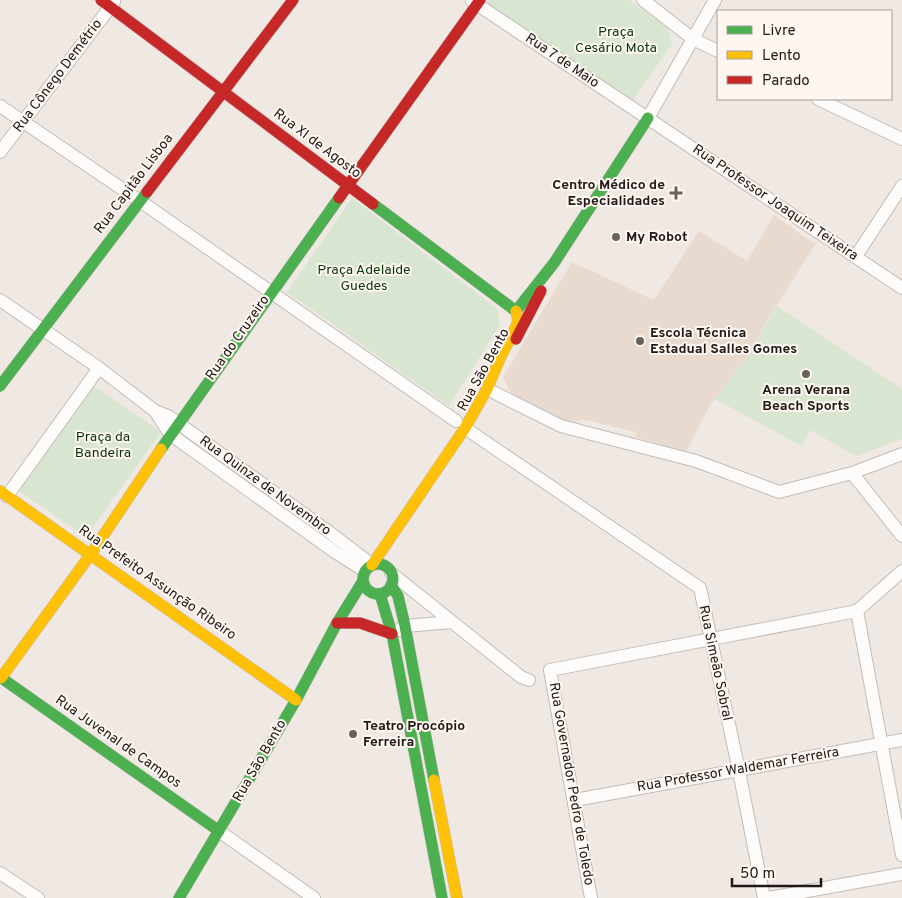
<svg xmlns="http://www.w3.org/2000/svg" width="902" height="898" font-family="Overpass,sans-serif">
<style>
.built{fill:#e9dad0}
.green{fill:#d8e5d1}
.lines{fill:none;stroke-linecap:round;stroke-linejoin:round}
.street-casing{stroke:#c2bcb8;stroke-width:14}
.fast-casing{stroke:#c2bcb8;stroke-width:12}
.slow-casing{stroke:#c2bcb8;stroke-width:12}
.jam-casing{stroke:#c2bcb8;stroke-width:12}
.street{stroke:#fdfcfb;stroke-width:12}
.fast{stroke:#4caf50;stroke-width:11}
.slow{stroke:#ffc107;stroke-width:11}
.jam{stroke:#c62828;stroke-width:11}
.poi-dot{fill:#68625e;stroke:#fef6f0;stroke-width:2}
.labels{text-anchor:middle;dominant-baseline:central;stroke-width:4;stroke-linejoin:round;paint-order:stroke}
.park-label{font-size:14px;fill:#063905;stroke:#fef6f0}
.street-label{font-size:14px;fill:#1f1a17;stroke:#fef6f0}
.poi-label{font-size:14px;font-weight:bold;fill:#1f1a17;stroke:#fef6f0;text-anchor:start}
</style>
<rect width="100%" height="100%" fill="#f0e8e3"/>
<polygon class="built" points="774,215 810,241 816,243 766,323 747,358 710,405 686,452 636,437 635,432 586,420 563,423 512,396 503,377 572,262 654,300 699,231 747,261"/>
<g class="green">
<polygon points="489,0 629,0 668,28 672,44 633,100 487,3"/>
<polygon points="352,198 497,309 500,325 449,406 287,292"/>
<polygon points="777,306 902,389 902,439 856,456 810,430 802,446 715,399 747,358"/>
<polygon points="94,386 161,432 86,537 19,491"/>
</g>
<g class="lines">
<defs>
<g id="street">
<polyline points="643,0 693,39 718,51"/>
<polyline points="472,1 902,288"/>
<polyline points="818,99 902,139"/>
<polyline points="0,106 140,201 456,421"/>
<polyline points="648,118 715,0"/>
<polyline points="0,152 114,2"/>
<polyline points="856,256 902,186"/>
<polyline points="0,300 99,368 155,411 168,416 178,423 329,532 372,565"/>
<polyline points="487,389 561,426 696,461 779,492 852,473 902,454"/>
<polyline points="155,411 170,434 335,552 365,571"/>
<polyline points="465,428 700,588 739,771 764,898"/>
<polyline points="852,473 902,536"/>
<polyline points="7,496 99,368"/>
<polyline points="391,573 521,677 529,680"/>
<polyline points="857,611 902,855"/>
<polyline points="857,611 902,571"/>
<polyline points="399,630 405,626 452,622"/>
<polyline points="575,800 902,740"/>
<polyline points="219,831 314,898"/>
<polyline points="0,873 38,898"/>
<polyline points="591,898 550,670 857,611"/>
<polyline points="769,898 902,874"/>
</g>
<g id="fast">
<polyline points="373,204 516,311"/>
<polyline points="516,311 554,263 648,118"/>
<polyline points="0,386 147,192"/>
<polyline points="161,449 339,198"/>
<circle cx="378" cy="579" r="15"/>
<polyline points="391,585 398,596 405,626 434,780"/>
<polyline points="380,594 392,634 442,898"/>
<polyline points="0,677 219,831"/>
<polyline points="179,898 296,700 337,623 363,581"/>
</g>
<g id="slow">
<polyline points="0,491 296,700"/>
<polyline points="372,565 465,428 487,389 501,356 517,325 518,319 516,311"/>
<polyline points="1,678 93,551 161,449"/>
<polyline points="434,780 457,898"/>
</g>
<g id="jam">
<polyline points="101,0 373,204"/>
<polyline points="147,192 293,0"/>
<polyline points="339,198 480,0"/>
<polyline points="516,339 541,291"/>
<polyline points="337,623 360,623 392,634"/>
</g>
</defs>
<use href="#street" class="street-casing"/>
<use href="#fast" class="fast-casing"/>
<use href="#slow" class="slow-casing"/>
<use href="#jam" class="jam-casing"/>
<use href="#street" class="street"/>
<use href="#fast" class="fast"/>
<use href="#slow" class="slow"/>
<use href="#jam" class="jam"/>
</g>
<g class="poi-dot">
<path d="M673.5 185.5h5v5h5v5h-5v5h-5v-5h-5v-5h5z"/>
<circle cx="616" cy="237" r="5"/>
<circle cx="640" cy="341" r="5"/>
<circle cx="806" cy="374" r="5"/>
<circle cx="353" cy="734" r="5"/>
</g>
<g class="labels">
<g class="park-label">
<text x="616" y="32">Praça<tspan x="616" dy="16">Cesário Mota</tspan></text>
<text x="364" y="270">Praça Adelaide<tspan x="364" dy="16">Guedes</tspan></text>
<text x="103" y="437">Praça da<tspan x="103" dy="16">Bandeira</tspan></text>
</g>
<g class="street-label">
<text transform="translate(562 61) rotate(34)">Rua 7 de Maio</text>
<text transform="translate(58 76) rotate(-53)">Rua Cônego Demétrio</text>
<text transform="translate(317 144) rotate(37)">Rua XI de Agosto</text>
<text transform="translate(134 184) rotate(-53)">Rua Capitão Lisboa</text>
<text transform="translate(775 203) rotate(34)">Rua Professor Joaquim Teixeira</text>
<text transform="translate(238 338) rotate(-55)">Rua do Cruzeiro</text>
<text transform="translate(484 370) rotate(-61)">Rua São Bento</text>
<text transform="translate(265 486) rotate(36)">Rua Quinze de Novembro</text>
<text transform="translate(157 583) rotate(35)">Rua Prefeito Assunção Ribeiro</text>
<text transform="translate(715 663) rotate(78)">Rua Simeão Sobral</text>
<text transform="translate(118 742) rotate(35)">Rua Juvenal de Campos</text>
<text transform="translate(260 761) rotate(-60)">Rua São Bento</text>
<text transform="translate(738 770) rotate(-10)">Rua Professor Waldemar Ferreira</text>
<text transform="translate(571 784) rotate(80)">Rua Governador Pedro de Toledo</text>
</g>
<g class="poi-label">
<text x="665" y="185" text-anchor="end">Centro Médico de<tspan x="665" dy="16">Especialidades</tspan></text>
<text x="626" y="237">My Robot</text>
<text x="650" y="333">Escola Técnica<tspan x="650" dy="16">Estadual Salles Gomes</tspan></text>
<text x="806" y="390" text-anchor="middle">Arena Verana<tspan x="806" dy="16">Beach Sports</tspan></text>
<text x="363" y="726">Teatro Procópio<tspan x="363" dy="16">Ferreira</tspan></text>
</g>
</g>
<rect x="717" y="10" width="175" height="90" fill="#fef6f0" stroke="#a59e99"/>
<rect x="727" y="26" width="25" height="8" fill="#4caf50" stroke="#a59e99"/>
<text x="762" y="35" font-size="15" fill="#1f1a17">Livre</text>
<rect x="727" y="51" width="25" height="8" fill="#ffc107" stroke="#a59e99"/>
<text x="762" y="60" font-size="15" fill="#1f1a17">Lento</text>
<rect x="727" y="76" width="25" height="8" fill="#c62828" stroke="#a59e99"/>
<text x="762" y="85" font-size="15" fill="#1f1a17">Parado</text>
<path d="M732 878v8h89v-8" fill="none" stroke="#1f1a17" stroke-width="2.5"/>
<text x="740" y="878" font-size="15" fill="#1f1a17" stroke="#fef6f0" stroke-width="4" paint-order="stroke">50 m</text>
</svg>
